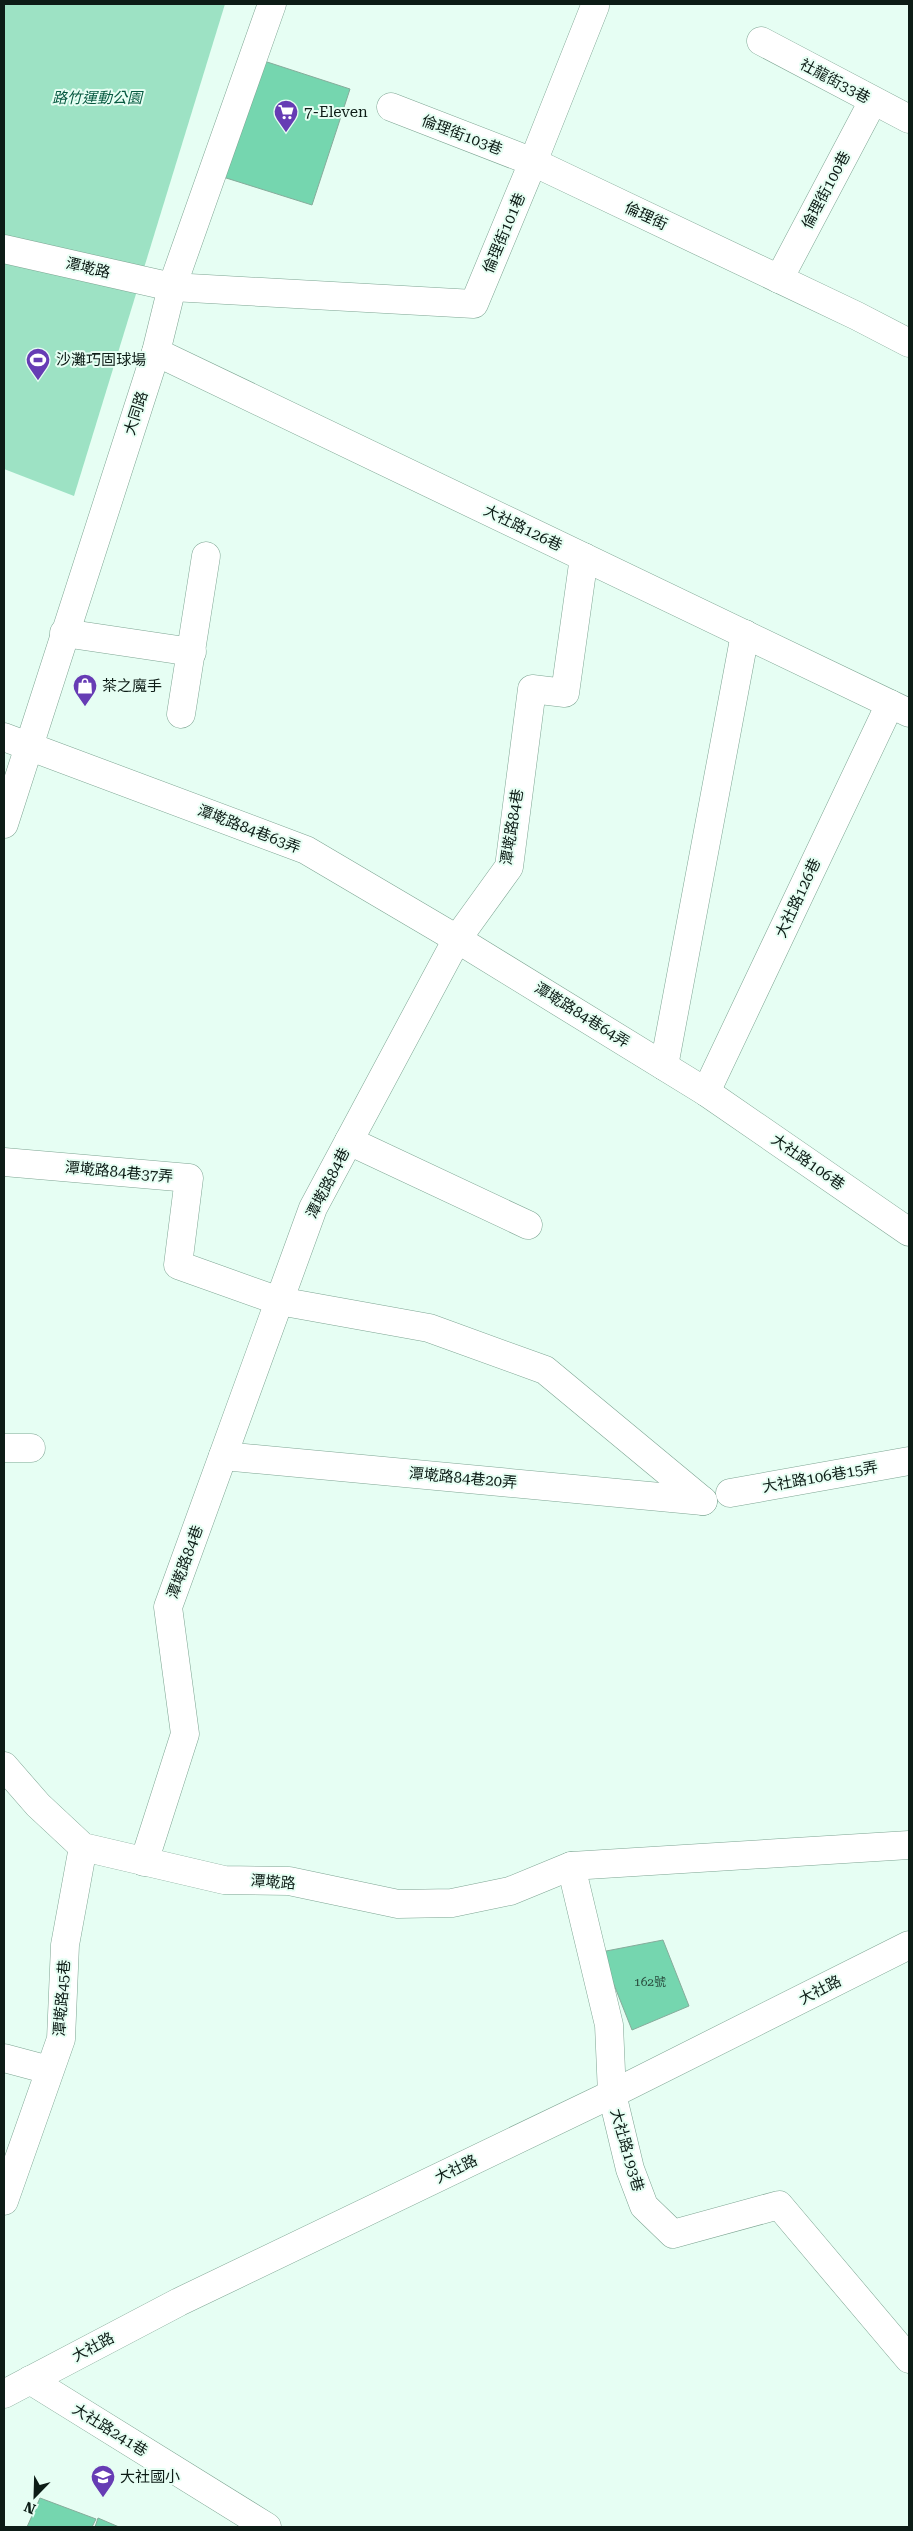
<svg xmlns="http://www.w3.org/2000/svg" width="913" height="2531" font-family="'Roboto Serif','Noto Sans TC',serif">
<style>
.green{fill:#9de2c4}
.building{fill:#75d6af;stroke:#86ac9b}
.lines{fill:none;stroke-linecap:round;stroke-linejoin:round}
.minor-casing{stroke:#7ea593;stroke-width:29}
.minor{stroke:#fff;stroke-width:28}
.labels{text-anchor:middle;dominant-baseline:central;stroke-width:4;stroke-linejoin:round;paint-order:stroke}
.number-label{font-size:12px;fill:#274a3c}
.street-label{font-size:15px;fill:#0d1c16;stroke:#e6fef3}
.park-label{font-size:15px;font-style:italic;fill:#065940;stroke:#e6fef3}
.poi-label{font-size:15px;fill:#0d1c16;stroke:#e6fef3;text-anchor:start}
</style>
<rect width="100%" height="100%" fill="#e6fef3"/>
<polygon class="green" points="4,4 225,4 74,496 4,469"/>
<g class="building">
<polygon points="261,60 350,89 312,205 223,177"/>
<polygon points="663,1940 689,2006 632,2030 601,1952"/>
<polygon points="40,2498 96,2519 92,2527 27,2527"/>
<polygon points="98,2518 119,2527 95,2527"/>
</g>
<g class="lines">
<defs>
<g id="minor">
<polyline points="595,6 533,162 857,316 909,343"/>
<polyline points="761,41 909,119"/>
<polyline points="4,249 172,287 474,304 533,162 391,107"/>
<polyline points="779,279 873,101"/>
<polyline points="156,352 909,713"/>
<polyline points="64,633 192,652"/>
<polyline points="181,714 206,556"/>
<polyline points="4,737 306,850 457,939 706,1092 909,1232"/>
<polyline points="4,824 156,352 172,287 272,4"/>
<polyline points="664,1066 745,634"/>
<polyline points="706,1092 890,704"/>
<polyline points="349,1141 528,1225"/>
<polyline points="4,1162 189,1178 178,1265 279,1301 429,1328 545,1370 703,1501"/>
<polyline points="4,1448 31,1448"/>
<polyline points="223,1456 703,1501"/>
<polyline points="730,1493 909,1461"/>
<polyline points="4,1766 38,1805 83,1847 224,1880 289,1881 398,1904 452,1903 510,1891 571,1866 909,1845"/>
<polyline points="144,1862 185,1734 168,1607 313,1208 457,939 509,867 532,689 565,693 584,557"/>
<polyline points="571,1866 609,2025 612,2094 630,2169 644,2206 673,2234 779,2205 909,2359"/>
<polyline points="4,2058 49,2070"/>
<polyline points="4,2201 61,2039 65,1945 83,1847"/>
<polyline points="30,2380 267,2527"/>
<polyline points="4,2394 179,2302 612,2094 909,1945"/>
</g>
</defs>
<use href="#minor" class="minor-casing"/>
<use href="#minor" class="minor"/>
</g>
<defs>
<symbol id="supermarket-pin" viewBox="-11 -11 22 30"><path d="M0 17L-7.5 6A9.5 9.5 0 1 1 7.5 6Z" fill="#663cb4" stroke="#e6fef3"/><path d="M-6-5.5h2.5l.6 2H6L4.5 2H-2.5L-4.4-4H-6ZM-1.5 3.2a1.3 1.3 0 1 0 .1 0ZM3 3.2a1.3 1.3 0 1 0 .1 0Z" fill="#fff"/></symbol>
<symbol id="stadium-pin" viewBox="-11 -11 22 30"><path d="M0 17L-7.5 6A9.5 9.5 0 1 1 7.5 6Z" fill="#663cb4" stroke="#e6fef3"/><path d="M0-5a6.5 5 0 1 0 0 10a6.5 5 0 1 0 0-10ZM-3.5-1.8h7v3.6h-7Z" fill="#fff"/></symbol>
<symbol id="shop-pin" viewBox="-11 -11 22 30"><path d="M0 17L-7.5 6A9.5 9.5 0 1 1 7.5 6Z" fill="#663cb4" stroke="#e6fef3"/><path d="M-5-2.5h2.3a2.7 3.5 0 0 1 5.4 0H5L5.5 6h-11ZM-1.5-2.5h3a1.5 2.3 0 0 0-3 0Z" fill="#fff"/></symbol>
<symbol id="school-pin" viewBox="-11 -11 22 30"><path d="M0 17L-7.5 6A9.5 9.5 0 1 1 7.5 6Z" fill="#663cb4" stroke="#e6fef3"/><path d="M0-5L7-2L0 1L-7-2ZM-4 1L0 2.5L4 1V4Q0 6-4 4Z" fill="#fff"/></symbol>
</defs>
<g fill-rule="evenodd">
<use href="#supermarket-pin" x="272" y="98" width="28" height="38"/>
<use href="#stadium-pin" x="24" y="346" width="28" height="38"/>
<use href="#shop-pin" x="71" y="672" width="28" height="38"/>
<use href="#school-pin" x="89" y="2463" width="28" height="38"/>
</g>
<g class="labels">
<g class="number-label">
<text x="650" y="1982">162號</text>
</g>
<g class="street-label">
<text transform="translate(835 81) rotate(28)">社龍街33巷</text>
<text transform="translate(462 135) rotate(21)">倫理街103巷</text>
<text transform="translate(826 190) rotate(-62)">倫理街100巷</text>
<text transform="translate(646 216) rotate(25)">倫理街</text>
<text transform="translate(504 233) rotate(-67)">倫理街101巷</text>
<text transform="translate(88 268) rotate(13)">潭墘路</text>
<text transform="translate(136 413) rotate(-72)">大同路</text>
<text transform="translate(523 528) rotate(26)">大社路126巷</text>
<text transform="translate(512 827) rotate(-81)">潭墘路84巷</text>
<text transform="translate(249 829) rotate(21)">潭墘路84巷63弄</text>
<text transform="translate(798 898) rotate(-65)">大社路126巷</text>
<text transform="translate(582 1015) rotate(32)">潭墘路84巷64弄</text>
<text transform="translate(808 1162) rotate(35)">大社路106巷</text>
<text transform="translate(119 1172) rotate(5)">潭墘路84巷37弄</text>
<text transform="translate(328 1183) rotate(-63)">潭墘路84巷</text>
<text transform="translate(820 1477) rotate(-10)">大社路106巷15弄</text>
<text transform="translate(463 1478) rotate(5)">潭墘路84巷20弄</text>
<text transform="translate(185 1562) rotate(-70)">潭墘路84巷</text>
<text transform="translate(273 1882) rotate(4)">潭墘路</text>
<text transform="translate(820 1990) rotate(-27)">大社路</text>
<text transform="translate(62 1998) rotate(-86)">潭墘路45巷</text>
<text transform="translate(627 2150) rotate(74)">大社路193巷</text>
<text transform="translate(456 2169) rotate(-26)">大社路</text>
<text transform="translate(93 2347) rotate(-28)">大社路</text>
<text transform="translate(110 2430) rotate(32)">大社路241巷</text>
</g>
<g class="park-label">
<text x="97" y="98">路竹運動公園</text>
</g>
<g class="poi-label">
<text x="304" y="112">7-Eleven</text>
<text x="56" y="360">沙灘巧固球場</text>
<text x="102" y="686">茶之魔手</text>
<text x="120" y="2477">大社國小</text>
</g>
</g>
<rect width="913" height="2531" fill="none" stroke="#0d1c16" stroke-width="10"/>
<g transform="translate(35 2496) rotate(203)" stroke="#e6fef3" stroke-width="4" paint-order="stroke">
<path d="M0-4L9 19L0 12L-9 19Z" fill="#0d1c16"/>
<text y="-8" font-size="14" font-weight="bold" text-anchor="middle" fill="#0d1c16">N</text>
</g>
</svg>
